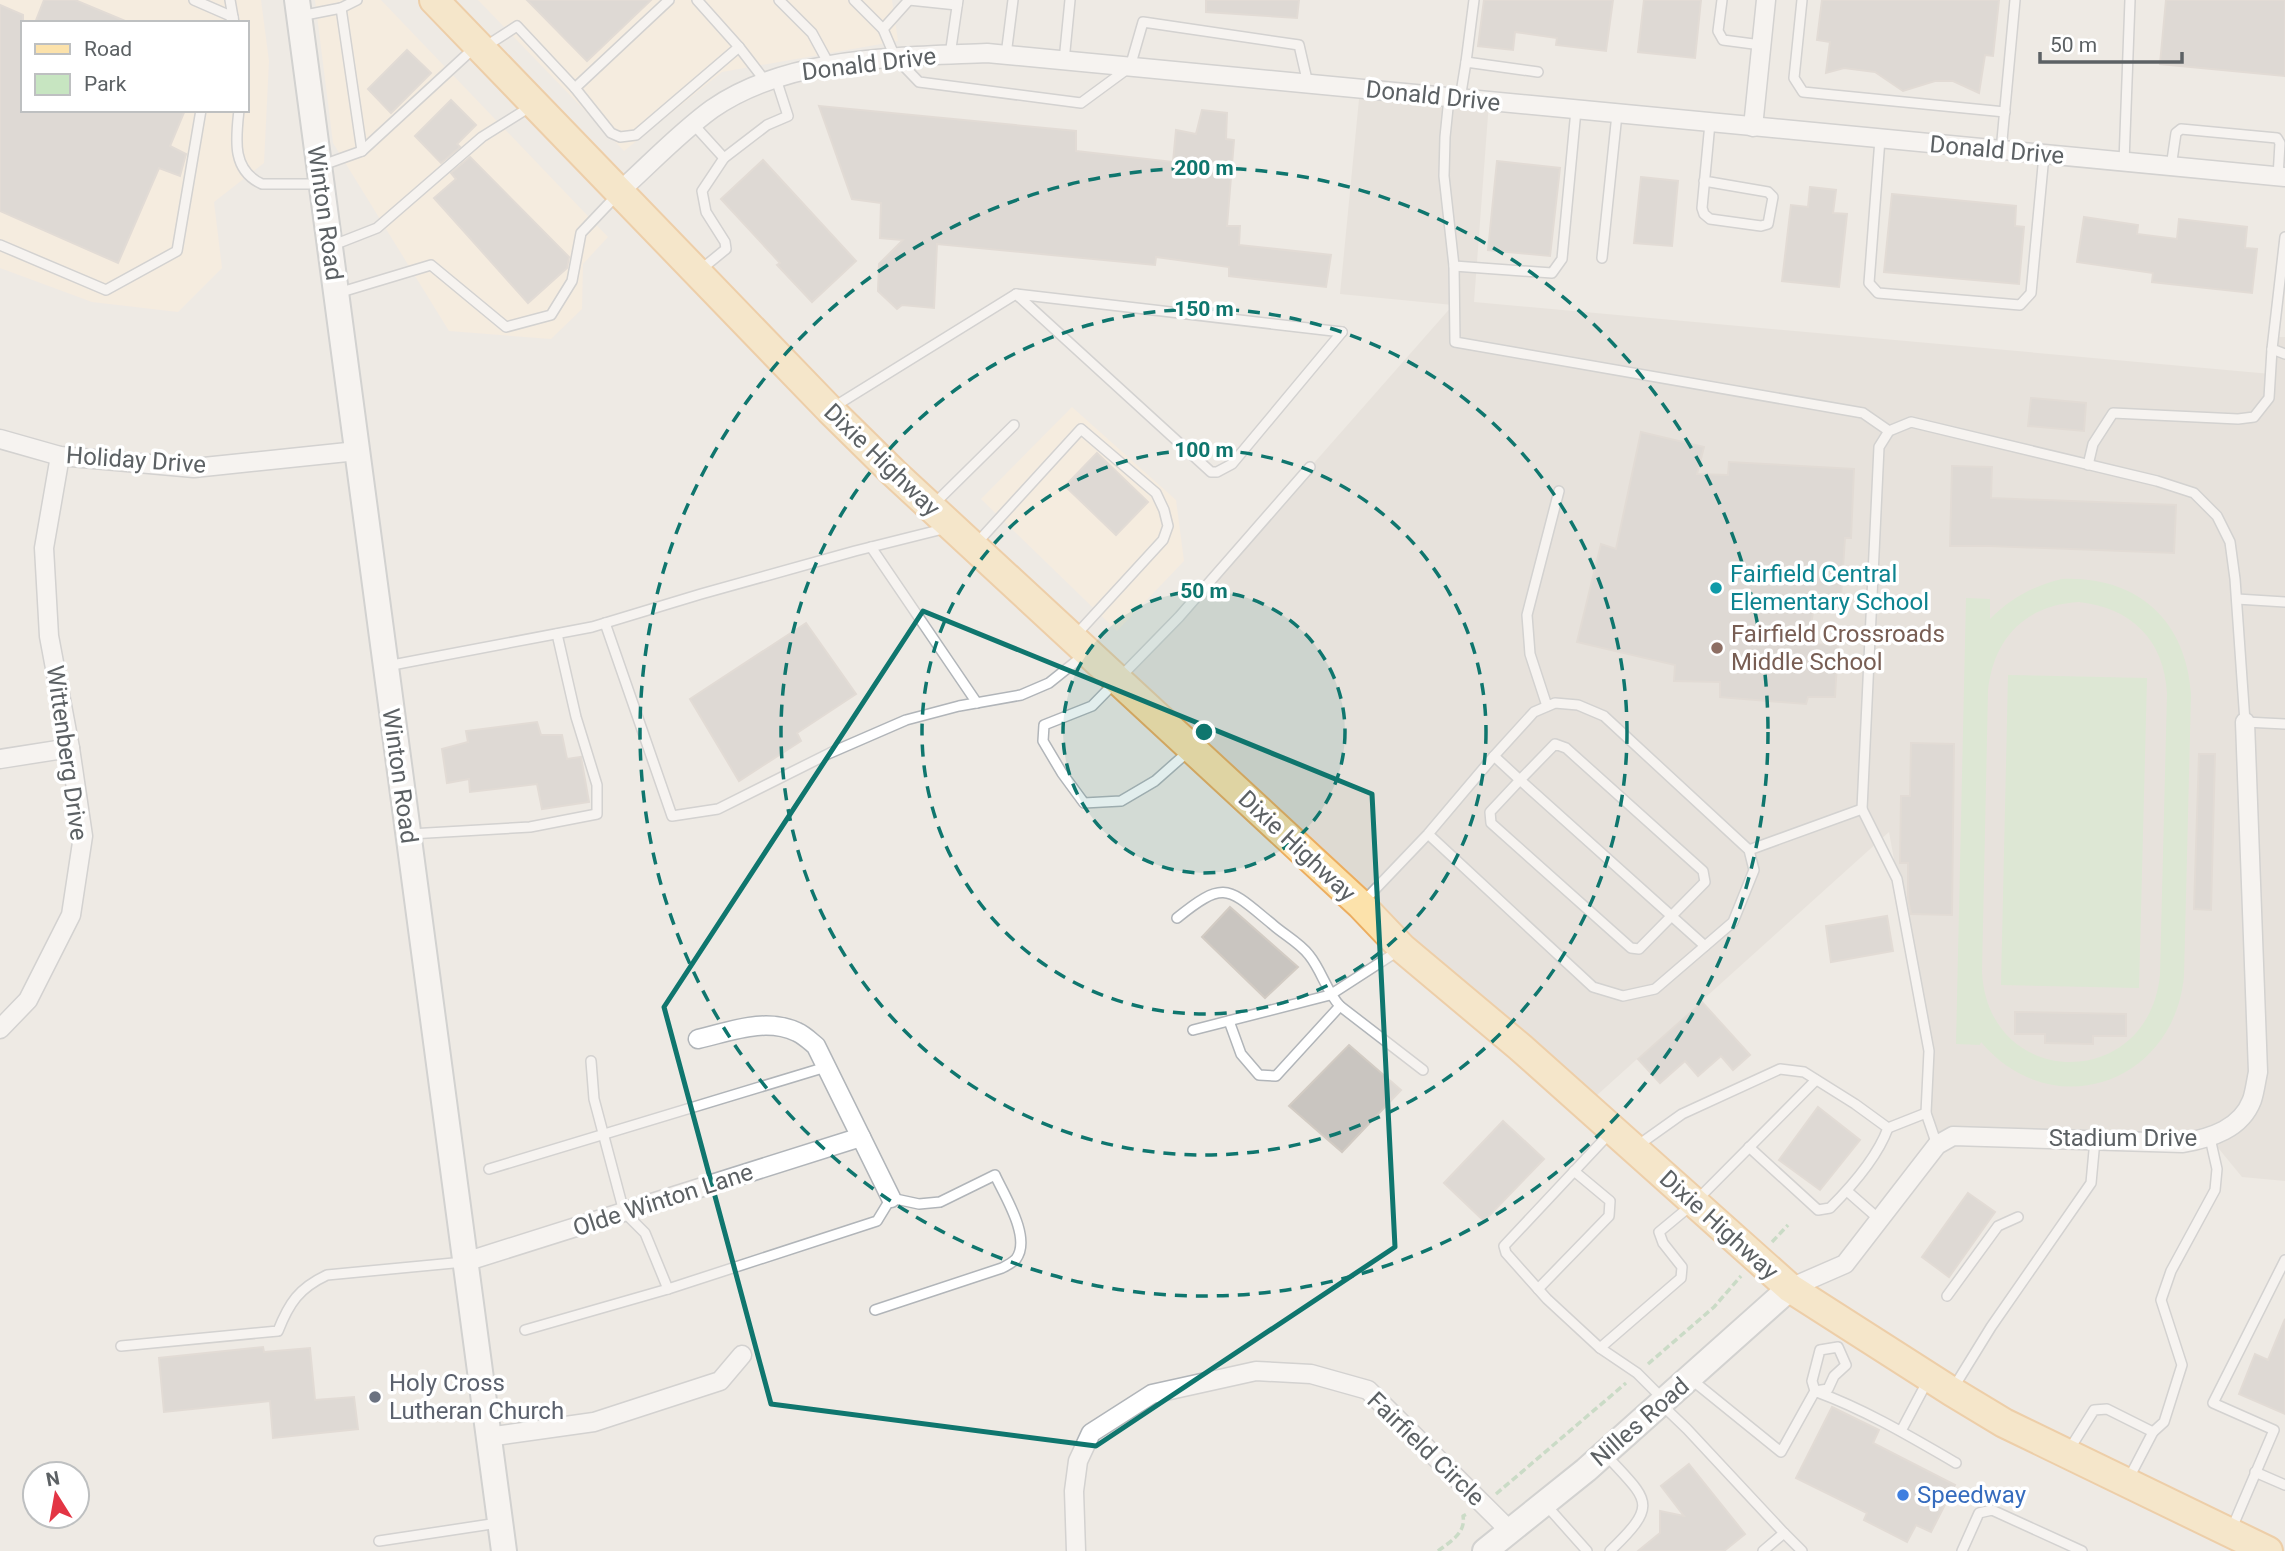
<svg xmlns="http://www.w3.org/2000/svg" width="2285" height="1551" font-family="Roboto,sans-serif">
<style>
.commercial{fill:#fdefda;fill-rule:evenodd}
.education{fill:#dedad2}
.green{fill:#c7e5c1;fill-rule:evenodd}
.building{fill:#c9c5c0;stroke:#d2cbc3;stroke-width:2}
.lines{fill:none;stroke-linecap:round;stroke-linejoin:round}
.lane-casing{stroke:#b1b5b9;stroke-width:12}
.street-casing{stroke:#b1b5b9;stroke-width:21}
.secondary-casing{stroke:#b0b5b9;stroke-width:28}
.primary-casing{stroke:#ecad5f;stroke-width:32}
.path{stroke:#9ecaa3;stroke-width:3.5;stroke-dasharray:7 3.5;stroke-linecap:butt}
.lane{stroke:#fff;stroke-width:9}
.street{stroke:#fff;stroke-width:18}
.secondary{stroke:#fff;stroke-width:24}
.primary{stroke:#fce2ab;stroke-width:28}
.marked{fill:none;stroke:#0f766e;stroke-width:5;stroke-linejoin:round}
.ring{fill:none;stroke:#0f766e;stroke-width:3.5;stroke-dasharray:12 9}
.culture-dot{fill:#0f9aa8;stroke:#fff;stroke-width:2.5}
.education-dot{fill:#8d6e63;stroke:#fff;stroke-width:2.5}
.worship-dot{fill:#6b7280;stroke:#fff;stroke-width:2.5}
.shop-dot{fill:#3f7fe0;stroke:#fff;stroke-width:2.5}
.labels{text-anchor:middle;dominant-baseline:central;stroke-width:7;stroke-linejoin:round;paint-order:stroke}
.street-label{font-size:24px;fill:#5c6164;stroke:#fff}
.culture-label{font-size:24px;fill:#0d838f;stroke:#fff;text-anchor:start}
.education-label{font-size:24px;fill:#785e54;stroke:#fff;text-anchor:start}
.worship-label{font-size:24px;fill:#5b616d;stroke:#fff;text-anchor:start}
.shop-label{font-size:24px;fill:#366cbe;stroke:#fff;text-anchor:start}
.centre{fill:#0f766e;stroke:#fff;stroke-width:3.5}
.ring-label{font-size:21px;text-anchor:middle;font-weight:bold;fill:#0f766e;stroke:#fff;stroke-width:7;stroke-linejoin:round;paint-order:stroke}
</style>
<rect width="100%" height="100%" fill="#eeeae4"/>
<g class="commercial">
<path d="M0 0H261L269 61 264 163 214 202 222 268 178 312 92 302 0 268ZM23 23H247V110H23Z"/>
<polygon points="315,0 381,0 608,237 583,264 582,309 551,339 449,331 333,143"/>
<polygon points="478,0 892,0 898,41 722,72 624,151"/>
<polygon points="1072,407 1176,500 1184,561 1117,631 981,499"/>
</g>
<polygon class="education" points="1360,89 1489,102 1474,302 2271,374 2275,337 2285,337 2285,1181 2242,1177 2210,1138 1953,1136 1937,1145 1926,1113 1929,1051 1889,832 1585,1106 1118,680 1263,521 1453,305 1340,294"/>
<g class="green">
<path d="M2062 579C2137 576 2186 620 2191 694L2184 976C2174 1084 2052 1126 1981 1042L1980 1045 1956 1044 1966 598 1990 599V619C2011 598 2033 586 2062 579ZM2079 602C2132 608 2164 640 2167 693L2160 975C2148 1093 1988 1090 1982 972L1988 690C1994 637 2026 605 2079 602Z"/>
<polygon points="2008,675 2147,678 2139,988 2001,985"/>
</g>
<g class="building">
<polygon points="44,0 75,0 130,23 35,23"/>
<polygon points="527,0 651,0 587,61"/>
<polygon points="1206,0 1299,0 1297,18 1206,12"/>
<polygon points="1484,0 1613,0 1606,51 1556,45 1557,38 1515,32 1513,50 1478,46"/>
<polygon points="1644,0 1701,0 1695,58 1638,52"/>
<polygon points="1822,0 1999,0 1993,56 1985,55 1979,93 1953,81 1935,81 1903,91 1875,72 1844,68 1826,73 1830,42 1817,40"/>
<polygon points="2166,0 2285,0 2285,76 2160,64"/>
<polygon points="0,5 23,15 23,110 185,110 170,146 186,154 180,176 159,168 118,263 0,211"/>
<polygon points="407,50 431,73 391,113 368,89"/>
<polygon points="451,100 476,125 457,144 460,147 441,163 415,136"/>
<polygon points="819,106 1076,131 1076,151 1173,162 1176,130 1196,134 1202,110 1227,113 1226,139 1234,140 1227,226 1240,226 1239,245 1331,255 1326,287 1229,276 1229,267 1156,257 1155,265 937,244 934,308 902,305 897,309 878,291 879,264 903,240 880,238 881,203 852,199"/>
<polygon points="470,157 569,257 567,268 528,303 434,198 456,179 451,173"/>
<polygon points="763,160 856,261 812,302 777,265 780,263 721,199"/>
<polygon points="1497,161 1560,168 1550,256 1488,250"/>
<polygon points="1641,177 1678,181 1672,246 1634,243"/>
<polygon points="1810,187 1836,190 1833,213 1847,214 1839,287 1782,281 1791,205 1808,207"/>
<polygon points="1892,194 2016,206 2015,226 2024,227 2019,284 1884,272"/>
<polygon points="2084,217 2138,225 2137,234 2177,239 2179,219 2247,227 2245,248 2257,249 2252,293 2152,282 2153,273 2077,262"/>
<polygon points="2031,398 2086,403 2084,431 2028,426"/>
<polygon points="1641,432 1704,447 1697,474 1728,475 1729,462 1854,469 1851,538 1845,538 1840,612 1813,612 1808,644 1838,645 1835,697 1808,697 1806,704 1720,697 1720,682 1674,681 1675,665 1577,642 1601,544 1616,549"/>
<polygon points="1097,453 1148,502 1116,535 1065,486"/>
<polygon points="1952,466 1992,467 1991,498 2176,505 2174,553 1990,546 1950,546"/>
<polygon points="806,623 856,694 797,733 801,741 739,781 690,699"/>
<polygon points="537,722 541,735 562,735 567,759 581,757 589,802 542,809 537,784 470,792 469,779 447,783 442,749 468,742 466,731"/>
<polygon points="1911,743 1954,744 1952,915 1911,914 1908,898 1908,863 1900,863 1901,796 1910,796"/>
<polygon points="2199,754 2215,754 2211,910 2194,909"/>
<polygon points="1230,907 1298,967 1265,998 1202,937"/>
<polygon points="1887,916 1893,951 1831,962 1826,926"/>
<polygon points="1702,1002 1750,1055 1733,1070 1721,1056 1698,1076 1685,1061 1660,1083 1638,1059"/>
<polygon points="2015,1012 2126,1014 2126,1036 2093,1036 2093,1044 2045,1043 2045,1034 2015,1034"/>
<polygon points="1349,1045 1401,1090 1342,1152 1289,1106"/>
<polygon points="1818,1107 1860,1140 1820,1190 1779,1160"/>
<polygon points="1503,1121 1544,1159 1484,1221 1444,1183"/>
<polygon points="1968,1193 1995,1212 1949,1277 1922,1257"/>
<polygon points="2285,1319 2285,1414 2239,1394 2255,1354 2268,1360"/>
<polygon points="263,1347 264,1352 310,1348 315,1400 354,1397 358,1429 273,1438 270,1401 164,1412 159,1358"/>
<polygon points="1832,1407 1879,1430 1873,1443 1955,1485 1931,1532 1916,1525 1907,1542 1864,1520 1867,1513 1796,1478"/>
<polygon points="1689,1464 1745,1534 1724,1551 1638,1551 1660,1533 1660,1511 1684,1516 1661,1486"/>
</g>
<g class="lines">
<defs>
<g id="lane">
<polyline points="194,0 233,17 234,23"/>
<polyline points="230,0 233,17 231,21"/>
<polyline points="697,0 739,47 766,82"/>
<polyline points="779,0 812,33 830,66"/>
<polyline points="854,0 883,29 895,57 919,82 1081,103 1130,67 1143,22 1299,45 1308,84"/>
<polyline points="909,0 957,5"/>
<polyline points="1722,0 1718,31 1723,40 1761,45"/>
<polyline points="1802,0 1794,78 1803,92 2005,112"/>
<polyline points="341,8 362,151"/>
<polyline points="300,16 341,8 357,0"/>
<polyline points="883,29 909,0"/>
<polyline points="483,48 517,26 575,88 669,0"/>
<polyline points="950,55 958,0"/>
<polyline points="1006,55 1013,0"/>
<polyline points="1064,61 1070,0"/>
<polyline points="1466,62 1474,0"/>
<polyline points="575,88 611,133 620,137 636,135 739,47"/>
<polyline points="1449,98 1445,137 1444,176 1454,266 1455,342 1863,413 1889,431"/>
<polyline points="1460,99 1466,62 1538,72"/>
<path d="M239 110C236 138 231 170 262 184H319"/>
<polyline points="694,125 724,158 767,125 788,116 776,79"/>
<polyline points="1880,139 1869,283 1878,293 2020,305 2031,293 2044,155"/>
<polyline points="2001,151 2015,0"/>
<polyline points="2124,162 2130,0"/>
<polyline points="320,166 362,151 474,48"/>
<polyline points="2171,167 2176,133 2181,129 2277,138 2280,143 2278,177"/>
<polyline points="1704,181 1768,192 1773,197 1768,224 1761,226 1710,219 1704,214 1702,208 1710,123"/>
<polyline points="2285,237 2272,349 2285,354"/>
<polyline points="0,245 106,290 177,251 201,110"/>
<polyline points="331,246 377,228 482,137 530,107"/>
<polyline points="1602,258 1617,114"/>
<polyline points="1454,266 1552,273 1562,259 1576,110"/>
<polyline points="699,271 726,249 725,242 706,212 702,191 724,158"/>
<polyline points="338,293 431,265 506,327 551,315 572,281 581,233 617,195"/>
<polyline points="1016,294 1211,472 1217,472 1232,464 1342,332"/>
<polyline points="832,408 1016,294 1342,332"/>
<polyline points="2088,465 2093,444 2113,413 2238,419 2254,417 2269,398 2272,349"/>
<polyline points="932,506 1014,425"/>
<polyline points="975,545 1081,429 1156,493 1164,510 1168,526 1163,540 1074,637"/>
<polyline points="871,547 977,703"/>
<polyline points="2237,599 2285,602"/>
<polyline points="605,623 672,816 718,809 830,753 906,720 959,706 1021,695 1049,683 1084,655"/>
<polyline points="387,666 592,627 701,594 855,551 947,528"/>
<polyline points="1547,706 1530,654 1527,615 1559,491"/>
<polyline points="1190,750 1155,781 1121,801 1084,803 1062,773 1043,741 1044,725 1092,706 1179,617 1310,467"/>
<polyline points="1494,756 1520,780 1490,812 1491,823 1631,948 1639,949 1705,882 1703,871 1566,748 1555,744 1520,780 1705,946"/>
<polyline points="1862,809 1879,447 1889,431 1911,422 2157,481 2194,493 2217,516 2230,542 2235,579 2245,722 2285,724"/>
<polyline points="410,834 530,827 597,814 597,785 576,717 557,634"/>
<polyline points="1749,850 1862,809 1897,879 1929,1051 1926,1113 1937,1145"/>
<polyline points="1363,902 1428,834 1494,756 1534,712 1555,703 1578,705 1604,716 1749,850 1754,870 1733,922 1655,989 1623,996 1593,987 1428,834"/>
<path d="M1177 918C1225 879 1228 888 1272 924 1283 934 1300 943 1309 955 1322 971 1326 991 1340 1006L1276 1076 1259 1075 1241 1054 1229 1021"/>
<polyline points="1340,1006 1423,1070"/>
<polyline points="1193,1030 1330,995 1398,951"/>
<polyline points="591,1061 594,1099 624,1212 645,1233 668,1289"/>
<polyline points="1888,1128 1926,1113"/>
<path d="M1637 1146 1682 1114 1780 1069 1804 1072 1855 1104 1888 1128C1877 1158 1852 1186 1830 1208L1818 1210 1749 1147"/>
<polyline points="489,1169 826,1067"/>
<polyline points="1847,1191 1880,1220"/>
<polyline points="1538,1289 1609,1216 1610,1201 1574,1171"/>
<polyline points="1947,1296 1998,1226 2018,1217"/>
<path d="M525 1330 668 1289 877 1221 891 1198 919 1204 940 1202 995 1175C1004 1195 1032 1238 1016 1259 1013 1262 1006 1266 1002 1268L875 1310"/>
<path d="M121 1346 278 1331C289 1303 299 1288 327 1275L464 1262"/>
<polyline points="1600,1348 1547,1299 1506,1253 1504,1246 1610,1133"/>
<polyline points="1692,1380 1781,1452 1815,1391 1812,1381 1820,1350 1838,1347 1846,1365 1834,1376 1828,1389 1815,1391"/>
<polyline points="1954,1387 1991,1327 2091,1183 2095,1140"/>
<path d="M1817 1392C1866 1410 1911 1437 1956 1463"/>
<polyline points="1664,1400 1637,1373 1600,1348 1681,1278 1682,1267 1663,1243 1659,1232 1694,1203 1816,1080"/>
<polyline points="1662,1405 1687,1429 1784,1533 1763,1551"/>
<polyline points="1901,1431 1928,1380"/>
<polyline points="2069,1450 2094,1410 2107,1409 2153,1432"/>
<path d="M1606 1455C1648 1501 1660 1503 1610 1551"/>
<polyline points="2255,1472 2285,1485"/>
<polyline points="2129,1478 2153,1432 2164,1422 2182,1365 2161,1300 2171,1271 2215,1190 2217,1169 2210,1138"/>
<polyline points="1546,1505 1587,1551"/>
<polyline points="2232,1528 2274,1430 2213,1403 2285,1260"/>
<polyline points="1784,1533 1802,1551"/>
<polyline points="379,1541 498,1523"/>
<polyline points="1962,1551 1979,1513 1992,1510 2082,1551"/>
</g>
<g id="street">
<polyline points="1753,127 1766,0"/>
<path d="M620 191C650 164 679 133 712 109 788 56 899 57 987 53L2285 177"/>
<polyline points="0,439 60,456 194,468 357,451"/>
<polyline points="0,759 70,748"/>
<polyline points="0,1029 28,1000 71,915 83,836 70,748 49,636 44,548 60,456"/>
<path d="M698 1039C729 1032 765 1017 797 1032 804 1035 810 1041 816 1046L891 1198"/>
<polyline points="465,1262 861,1137"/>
<path d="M1790 1288 1845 1264 1937 1145 1953 1136 2183 1143C2211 1138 2241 1129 2252 1100 2255 1091 2256 1081 2258 1072L2245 722"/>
<polyline points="488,1437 594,1422 720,1381 742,1355"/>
<polyline points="1076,1551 1074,1491 1078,1461 1091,1433 1152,1394 1256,1371 1311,1374 1368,1390 1510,1531"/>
</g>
<g id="secondary">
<polyline points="297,0 504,1551"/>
<polyline points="1485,1551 1586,1470 1790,1288"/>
</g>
<polyline id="primary" points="434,0 830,410 894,473 1361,905 1402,948 1520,1047 1790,1288 1951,1391 2004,1423 2268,1551"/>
</defs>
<use href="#lane" class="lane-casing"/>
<use href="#street" class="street-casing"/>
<use href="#secondary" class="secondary-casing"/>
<use href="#primary" class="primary-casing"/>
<g class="path">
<polyline points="1772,1242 1788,1225"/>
<polyline points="1648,1364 1714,1307 1741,1276"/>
<polyline points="1496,1494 1626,1383"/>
<path d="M1438 1551C1451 1541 1466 1533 1463 1516L1467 1514"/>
</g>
<use href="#lane" class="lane"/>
<use href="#street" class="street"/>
<use href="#secondary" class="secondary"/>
<use href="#primary" class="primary"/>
</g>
<path d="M0 0H2285V1551H0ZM923 611 1372 794 1395 1247 1096 1446 771 1404 664 1007Z" fill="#eeeae4" fill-opacity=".55" fill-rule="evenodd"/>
<path class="marked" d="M923 611 1372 794 1395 1247 1096 1446 771 1404 664 1007Z"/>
<circle cx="1204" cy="732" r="141" fill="#0f766e" fill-opacity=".12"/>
<g class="ring">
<circle cx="1204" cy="732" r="141"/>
<circle cx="1204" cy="732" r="282"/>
<circle cx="1204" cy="732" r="423"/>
<circle cx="1204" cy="732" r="564"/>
</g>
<circle class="culture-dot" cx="1716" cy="588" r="7"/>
<circle class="education-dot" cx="1717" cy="648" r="7"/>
<circle class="worship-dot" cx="375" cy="1397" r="7"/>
<circle class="shop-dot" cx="1903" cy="1495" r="7"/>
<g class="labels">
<g class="street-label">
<text transform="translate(869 64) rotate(-7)">Donald Drive</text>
<text transform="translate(1433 96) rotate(6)">Donald Drive</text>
<text transform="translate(1997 150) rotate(5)">Donald Drive</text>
<text transform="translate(325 213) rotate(82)">Winton Road</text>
<text transform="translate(136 460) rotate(4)">Holiday Drive</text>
<text transform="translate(882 460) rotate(44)">Dixie Highway</text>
<text transform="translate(67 753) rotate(82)">Wittenberg Drive</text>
<text transform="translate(400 776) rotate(82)">Winton Road</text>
<text transform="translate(1297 846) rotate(43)">Dixie Highway</text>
<text x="2123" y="1138">Stadium Drive</text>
<text transform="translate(663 1200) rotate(-18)">Olde Winton Lane</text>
<text transform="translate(1719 1225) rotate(42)">Dixie Highway</text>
<text transform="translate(1640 1422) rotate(-41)">Nilles Road</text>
<text transform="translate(1426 1449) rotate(44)">Fairfield Circle</text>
</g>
<g class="culture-label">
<text x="1730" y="574">Fairfield Central<tspan x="1730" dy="28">Elementary School</tspan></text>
</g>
<g class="education-label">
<text x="1731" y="634">Fairfield Crossroads<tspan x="1731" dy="28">Middle School</tspan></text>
</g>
<g class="worship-label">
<text x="389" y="1383">Holy Cross<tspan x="389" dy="28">Lutheran Church</tspan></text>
</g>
<g class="shop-label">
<text x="1917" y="1495">Speedway</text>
</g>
</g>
<circle cx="1204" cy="732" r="10" class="centre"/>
<g class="ring-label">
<text x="1204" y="175">200 m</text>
<text x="1204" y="316">150 m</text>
<text x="1204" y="457">100 m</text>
<text x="1204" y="598">50 m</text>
</g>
<rect x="21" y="21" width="228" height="91" fill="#ffffff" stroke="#bec0c1" stroke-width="2"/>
<rect x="35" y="44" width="35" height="10" fill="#fce2ab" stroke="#bec0c1" stroke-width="2"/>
<text x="84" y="56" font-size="21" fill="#5c6164">Road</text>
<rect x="35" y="74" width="35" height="21" fill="#c7e5c1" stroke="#bec0c1" stroke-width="2"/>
<text x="84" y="91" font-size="21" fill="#5c6164">Park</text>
<g transform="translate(56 1495) rotate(349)"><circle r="33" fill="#ffffff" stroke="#bec0c1" stroke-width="2"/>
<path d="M0-5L12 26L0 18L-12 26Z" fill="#e33544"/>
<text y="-10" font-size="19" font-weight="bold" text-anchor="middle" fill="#5c6164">N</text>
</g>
<path d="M2040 52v10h142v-10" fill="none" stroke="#5c6164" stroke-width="3.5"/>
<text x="2050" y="52" font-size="21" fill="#5c6164" stroke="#ffffff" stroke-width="5" paint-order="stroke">50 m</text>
</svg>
